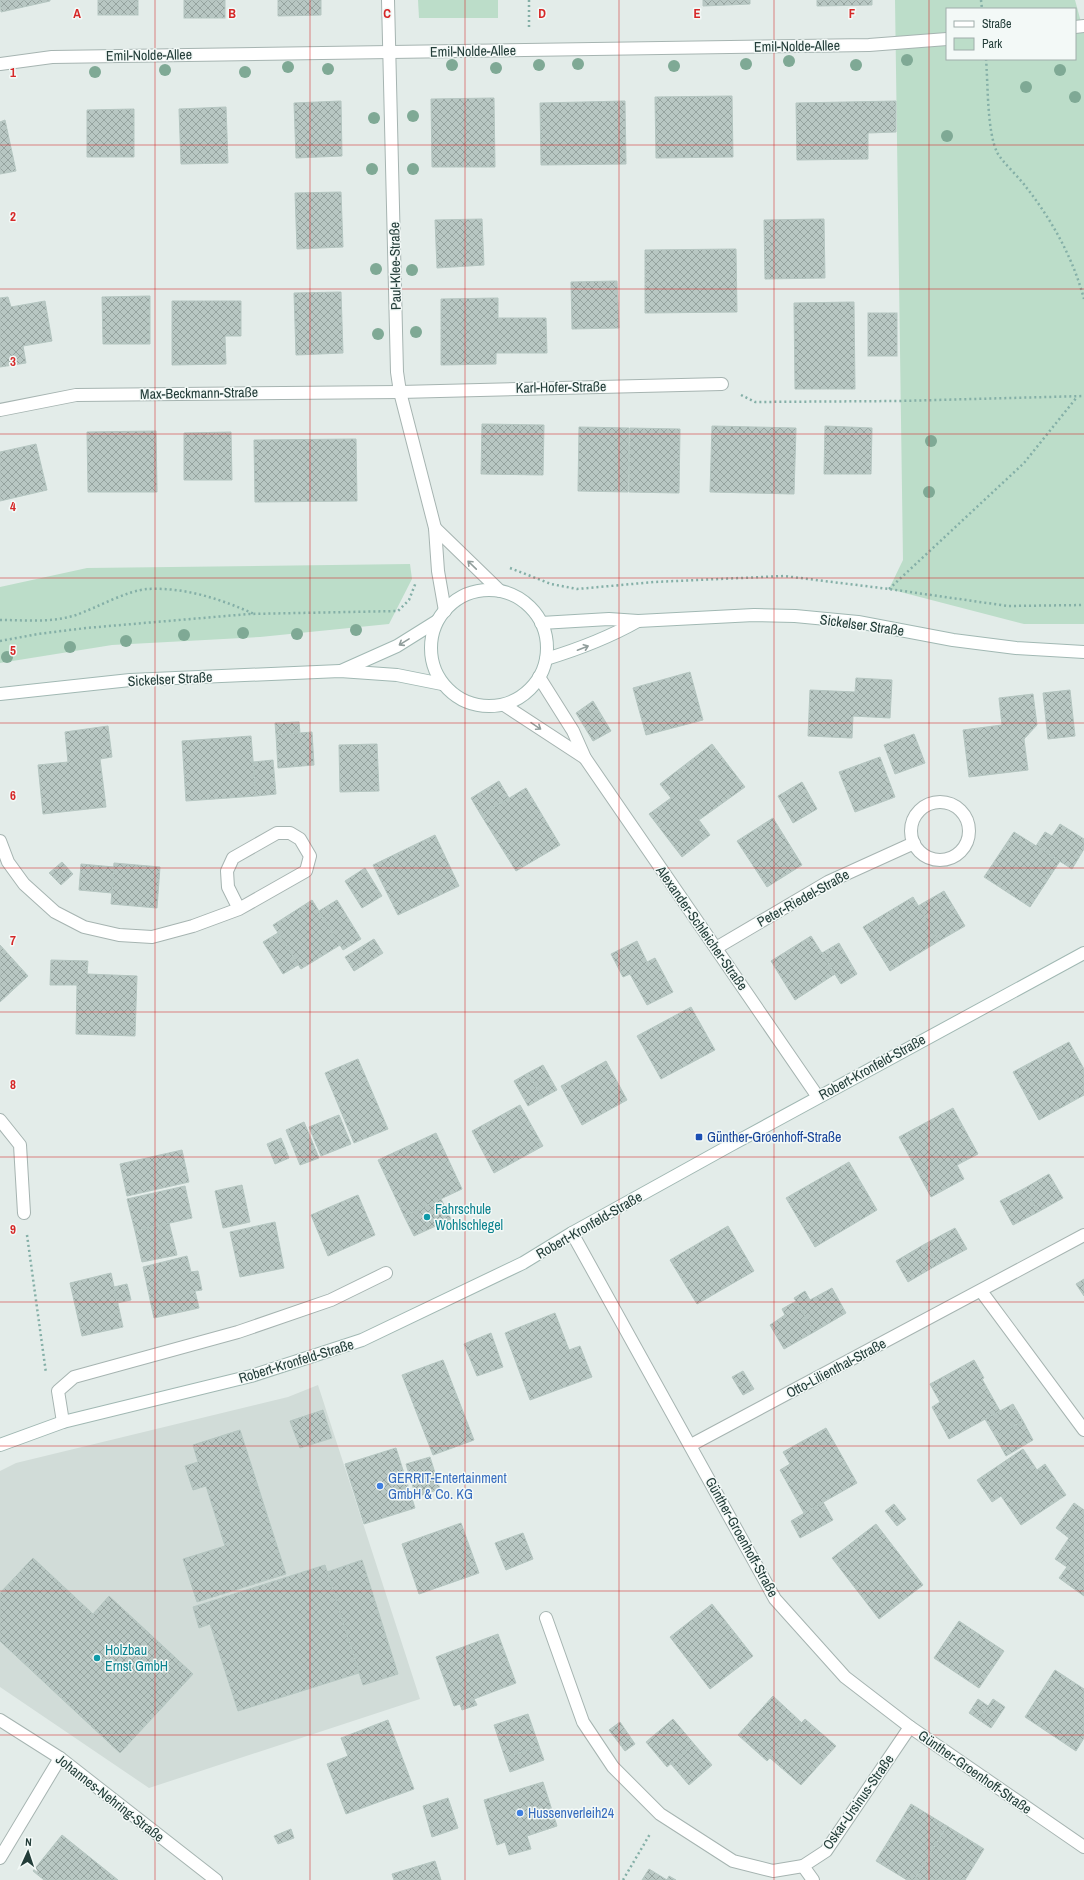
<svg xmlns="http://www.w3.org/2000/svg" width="1084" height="1880" font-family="'Archivo Narrow',sans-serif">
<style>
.built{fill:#d1dcd8}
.green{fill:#bcddc9;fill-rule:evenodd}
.building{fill:url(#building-cross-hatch);stroke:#b5c6c1}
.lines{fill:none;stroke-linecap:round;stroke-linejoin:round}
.lane-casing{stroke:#a6b4b1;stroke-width:14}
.street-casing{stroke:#a6b4b1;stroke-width:14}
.secondary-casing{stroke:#a1b8b3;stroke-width:14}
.path{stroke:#84afa7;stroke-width:2.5;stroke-dasharray:2 3;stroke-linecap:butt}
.lane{stroke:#fff;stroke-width:12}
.street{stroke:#fff;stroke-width:12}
.secondary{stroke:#fff;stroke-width:12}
.tree{fill:#7fa995}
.oneway{stroke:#919e9c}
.grid{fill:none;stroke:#d62828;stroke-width:1;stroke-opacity:0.55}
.transit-dot{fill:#1a4fb4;stroke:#f3f9f7;stroke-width:1.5}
.culture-dot{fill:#0f9aa8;stroke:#f3f9f7;stroke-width:1.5}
.shop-dot{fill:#3f7fe0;stroke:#f3f9f7;stroke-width:1.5}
.labels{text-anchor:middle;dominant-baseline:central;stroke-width:3;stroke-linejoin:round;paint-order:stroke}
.street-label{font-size:14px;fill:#233d39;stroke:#f3f9f7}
.transit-label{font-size:14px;fill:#164399;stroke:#f3f9f7;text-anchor:start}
.culture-label{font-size:14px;fill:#0d838f;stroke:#f3f9f7;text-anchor:start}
.shop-label{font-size:14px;fill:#366cbe;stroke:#f3f9f7;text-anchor:start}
.grid-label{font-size:13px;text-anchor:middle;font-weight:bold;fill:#d62828;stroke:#f3f9f7;stroke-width:3;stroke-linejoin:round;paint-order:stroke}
</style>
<defs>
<pattern id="building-cross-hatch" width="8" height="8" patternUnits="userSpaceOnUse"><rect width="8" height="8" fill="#b8c7c3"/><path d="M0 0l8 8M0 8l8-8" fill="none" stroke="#95a39f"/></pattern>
</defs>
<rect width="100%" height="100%" fill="#e3ece9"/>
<polygon class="built" points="318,1385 420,1699 149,1788 0,1687 0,1471 16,1463 288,1397"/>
<g class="green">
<polygon points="418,0 498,0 498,18 419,18"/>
<path d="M895 0H1075L1084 33V624H1024L889 589 903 560ZM947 9H1075V59H947Z"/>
<polygon points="410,564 412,579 389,624 260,637 112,645 0,663 0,587 87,568"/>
</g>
<g class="building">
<polygon points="0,0 50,0 50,1 1,12"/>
<rect x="98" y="0" width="40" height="15"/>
<rect x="184" y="0" width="41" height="18"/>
<polygon points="278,0 321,0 321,15 278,16"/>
<polygon points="703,0 750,0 750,4 703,6"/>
<polygon points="817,0 872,0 872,5 817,6"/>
<polygon points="732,96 733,157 656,158 655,97"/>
<polygon points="494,98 495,167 432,167 431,99"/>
<polygon points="341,101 342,156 296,158 294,103"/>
<polygon points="625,101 626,164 541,165 540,103"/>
<polygon points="896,101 896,132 868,133 868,159 797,160 796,103"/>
<polygon points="226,107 228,163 181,164 179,109"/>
<polygon points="134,109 134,157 87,157 87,110"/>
<polygon points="5,120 16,171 0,174 0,122"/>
<polygon points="341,192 343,247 297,249 295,193"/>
<polygon points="482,219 484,265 437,268 435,220"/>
<polygon points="824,219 825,278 765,279 764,220"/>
<polygon points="736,249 737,312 645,313 645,250"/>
<polygon points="617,281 619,328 572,329 571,282"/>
<polygon points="341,292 343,353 296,355 294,293"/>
<polygon points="150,296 150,344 103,344 102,297"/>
<polygon points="8,297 11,307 45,301 52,341 23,346 26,363 0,367 0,298"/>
<polygon points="498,298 498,318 546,318 547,353 496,353 496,364 441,365 441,299"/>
<polygon points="172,301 241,301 241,336 225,336 226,364 172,365"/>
<polygon points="854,302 855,389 795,389 794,303"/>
<rect x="868" y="313" width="29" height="43"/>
<polygon points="482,424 544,425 543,475 481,474"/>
<polygon points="712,426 796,428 794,494 710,492"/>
<polygon points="825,426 872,428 871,474 824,474"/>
<polygon points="579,427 629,428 628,492 578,491"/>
<polygon points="630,428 680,429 679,493 629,492"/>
<polygon points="156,431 157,492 88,492 87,432"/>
<polygon points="231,432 232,480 184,480 184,433"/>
<polygon points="356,439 357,501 255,502 254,440"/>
<polygon points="36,444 47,490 0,501 0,452"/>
<polygon points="690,672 703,720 646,735 633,688"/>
<polygon points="856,678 892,680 890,718 853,716 852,738 808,736 810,690 855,692"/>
<polygon points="1070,690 1075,736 1048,739 1043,693"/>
<polygon points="1033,694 1037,725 1024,739 1028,770 969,777 963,730 1002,725 999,698"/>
<polygon points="593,701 611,731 593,741 576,713"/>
<polygon points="299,722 300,733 276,735 275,723"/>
<polygon points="108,726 112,757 100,759 106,807 43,814 38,765 68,762 65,732"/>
<polygon points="312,732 314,765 278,768 276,735"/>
<polygon points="914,734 925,763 895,774 884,745"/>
<polygon points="251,736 256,796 186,801 182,741"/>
<polygon points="377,744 379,791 340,792 339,745"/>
<polygon points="712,744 745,787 699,820 710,835 682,857 649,814 671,798 660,784"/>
<polygon points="880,757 895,797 855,812 839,772"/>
<polygon points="273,760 276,794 256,796 253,762"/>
<polygon points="499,781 509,798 481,815 471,798"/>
<polygon points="802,782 817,809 793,823 778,796"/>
<polygon points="526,788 560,845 516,871 481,815"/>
<polygon points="773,818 802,865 767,887 737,841"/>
<polygon points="1060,824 1084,839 1084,849 1072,869 1036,846 1045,832 1052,836"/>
<polygon points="1014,832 1060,861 1030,907 984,877"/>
<polygon points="435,835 459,886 398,915 373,865"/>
<polygon points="62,862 73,874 61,885 49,873"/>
<polygon points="114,863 160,867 157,908 111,904"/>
<polygon points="81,864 114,867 112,893 79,890"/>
<polygon points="365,868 382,896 362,908 345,881"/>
<polygon points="944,891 965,926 939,941 918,906"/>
<polygon points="913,897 939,941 890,971 863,927"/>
<polygon points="312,900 340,945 301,969 273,925"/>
<polygon points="337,900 361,939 343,950 319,911"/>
<polygon points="278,933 298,965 283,974 263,942"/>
<polygon points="811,936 835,974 795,1000 771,961"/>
<polygon points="374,939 383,953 354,971 345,957"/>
<polygon points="637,941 647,962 655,958 673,992 647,1005 630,974 623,977 611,954"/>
<polygon points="839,943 857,974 841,984 822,953"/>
<polygon points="0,945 28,976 0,1002"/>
<polygon points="51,960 88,961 87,974 137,976 135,1036 76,1034 77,985 50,985"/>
<polygon points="691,1007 715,1050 661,1079 637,1036"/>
<polygon points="1069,1042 1084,1069 1084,1095 1039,1120 1013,1072"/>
<polygon points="358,1059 388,1129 354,1143 325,1073"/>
<polygon points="606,1061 627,1100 582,1125 561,1086"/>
<polygon points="543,1065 557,1090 542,1098 528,1073"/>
<polygon points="528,1073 542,1098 528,1106 514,1081"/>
<polygon points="520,1105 543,1146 494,1173 472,1131"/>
<polygon points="953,1108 978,1154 957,1165 964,1179 931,1197 899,1137"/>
<polygon points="339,1115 351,1144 321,1156 309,1127"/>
<polygon points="304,1122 319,1158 300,1165 286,1130"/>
<polygon points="436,1133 462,1189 404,1216 378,1160"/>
<polygon points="281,1138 289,1158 275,1164 267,1144"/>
<polygon points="182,1150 189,1182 127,1196 120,1164"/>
<polygon points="849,1162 877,1210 815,1247 786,1198"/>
<polygon points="1049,1174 1063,1198 1038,1212 1025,1188"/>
<polygon points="242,1185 250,1222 223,1228 215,1191"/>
<polygon points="185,1186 192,1218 135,1231 127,1199"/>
<polygon points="1025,1188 1038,1212 1013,1225 1000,1201"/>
<polygon points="358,1195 375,1235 328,1256 311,1215"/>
<polygon points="441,1199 451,1219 414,1236 404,1216"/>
<polygon points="275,1222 284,1268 240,1277 230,1232"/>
<polygon points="169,1223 177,1255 142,1262 135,1231"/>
<polygon points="728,1226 754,1271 697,1304 670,1260"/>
<polygon points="955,1228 967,1249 937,1265 925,1244"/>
<polygon points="925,1244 937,1265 908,1282 896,1261"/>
<polygon points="187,1256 191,1272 198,1271 202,1290 195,1291 199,1308 154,1318 143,1267"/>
<polygon points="111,1273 123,1327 82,1336 70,1283"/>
<polygon points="1084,1279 1084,1296 1076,1284"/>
<polygon points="127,1284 131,1300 117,1303 114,1287"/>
<polygon points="832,1288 846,1313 814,1332 794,1298 805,1291 810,1300"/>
<polygon points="796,1301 814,1332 784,1349 770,1325 785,1315 782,1309"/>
<polygon points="555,1313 569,1350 580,1346 592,1377 530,1400 505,1333"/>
<polygon points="491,1333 503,1367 477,1376 464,1344"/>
<polygon points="443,1360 474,1440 433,1455 402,1375"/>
<polygon points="974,1360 984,1378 982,1379 1000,1411 949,1439 932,1407 940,1402 930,1384"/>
<polygon points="743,1371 754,1389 743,1395 732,1377"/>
<polygon points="1013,1404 1023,1421 995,1436 985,1419"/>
<polygon points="323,1410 332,1438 300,1448 290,1421"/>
<polygon points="1023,1421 1033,1440 1006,1456 995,1436"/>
<polygon points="826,1428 857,1483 804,1513 780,1470 790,1464 783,1452"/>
<polygon points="240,1430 286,1574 197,1602 183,1559 225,1546 206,1486 193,1490 185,1466 198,1462 193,1445"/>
<polygon points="396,1448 415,1508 364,1524 345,1464"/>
<polygon points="1023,1449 1037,1470 1045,1464 1066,1495 1021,1525 1001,1496 992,1502 977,1480"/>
<polygon points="430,1457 440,1489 416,1497 406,1464"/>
<polygon points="823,1502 833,1520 800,1538 791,1521"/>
<polygon points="1074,1503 1084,1510 1084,1596 1059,1578 1067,1567 1055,1559 1069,1538 1056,1528"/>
<polygon points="894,1504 906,1519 897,1526 885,1511"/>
<polygon points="461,1523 479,1573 419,1594 402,1544"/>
<polygon points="876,1524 923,1585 879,1619 832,1558"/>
<polygon points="523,1533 533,1559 506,1570 495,1543"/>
<polygon points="33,1558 93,1614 109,1596 193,1674 120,1753 0,1641 0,1593"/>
<polygon points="362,1560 398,1674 363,1685 327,1572"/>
<polygon points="325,1565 359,1673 238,1711 210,1624 199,1628 193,1607"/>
<polygon points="712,1604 753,1656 710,1689 670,1637"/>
<polygon points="959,1621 1004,1651 979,1688 934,1658"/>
<polygon points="498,1634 516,1683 474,1699 477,1705 462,1710 460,1704 454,1706 436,1657"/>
<polygon points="1055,1670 1084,1689 1084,1738 1076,1751 1025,1717"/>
<polygon points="773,1696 802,1723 767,1761 738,1735"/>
<polygon points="978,1699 988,1706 979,1720 969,1713"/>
<polygon points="993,1699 1005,1707 991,1728 979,1720"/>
<polygon points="528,1714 539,1746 505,1758 494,1725"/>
<polygon points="673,1719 694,1744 667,1767 646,1742"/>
<polygon points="805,1719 836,1746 801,1785 770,1758"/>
<polygon points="388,1720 414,1789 346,1814 327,1764 348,1756 341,1738"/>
<polygon points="620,1722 635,1744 625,1751 609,1730"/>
<polygon points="694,1744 712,1765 689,1785 671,1764"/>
<polygon points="539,1746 544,1760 510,1772 505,1758"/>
<polygon points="543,1782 557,1826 527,1836 531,1849 509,1855 505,1842 497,1845 484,1800"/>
<polygon points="448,1798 458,1828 432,1837 423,1806"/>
<polygon points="911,1804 947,1826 914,1880 907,1880 876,1861"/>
<polygon points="947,1826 984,1849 965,1880 914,1880"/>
<polygon points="291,1829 294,1838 278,1844 274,1836"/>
<polygon points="62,1835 118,1880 44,1880 33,1871"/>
<polygon points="435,1861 441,1880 394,1880 392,1874"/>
<polygon points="649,1869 667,1880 642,1880"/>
<polygon points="669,1876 676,1880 667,1880"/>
</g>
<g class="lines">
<defs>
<g id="lane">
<polyline points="981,1291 1084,1430"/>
<polyline points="63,1422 58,1391 74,1377 238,1332 331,1300 386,1273"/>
<polyline points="803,1866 813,1880"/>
</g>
<g id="street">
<polyline points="388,0 397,372 400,392 435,528 438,571 445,611"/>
<polyline points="1075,27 1084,26"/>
<polyline points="0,64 52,57 869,45 947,39"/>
<polyline points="0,410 76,395 400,392 722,384"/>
<polyline points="435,528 500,591"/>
<polyline points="539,677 573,731 585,758 818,1097"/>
<polyline points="504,705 585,758"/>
<circle cx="940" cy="831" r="29"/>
<polyline points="0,841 8,862 24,884 55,912 84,927 119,935 152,937 193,926 239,909 306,871 310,856 300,839 290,833 277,833 233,858 227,871 228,887 239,909"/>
<polyline points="716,948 828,882 914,843"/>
<polyline points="0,1120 20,1145 24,1213"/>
<polyline points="572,1233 775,1599 845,1677 910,1727 1084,1847"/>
<polyline points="691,1445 1084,1235"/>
<polyline points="546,1618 583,1722 613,1767 660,1814 733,1861 773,1871 803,1866 826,1851 910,1727"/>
<polyline points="0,1720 60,1758 216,1880"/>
<polyline points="0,1858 60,1758"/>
</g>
<g id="secondary">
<circle cx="489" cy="648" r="58"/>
<polyline points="541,623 609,619 638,621 754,615 795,616 858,622 953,640 1016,648 1084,652"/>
<path d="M546 659C579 649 608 638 638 621"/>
<polyline points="341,671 397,646 437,621"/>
<polyline points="0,694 130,680 340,671 397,675 442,684"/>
<polyline points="0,1445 63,1422 251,1376 362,1340 523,1263 572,1233 729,1146 1084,953"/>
</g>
</defs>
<use href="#lane" class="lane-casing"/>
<use href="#street" class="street-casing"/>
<use href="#secondary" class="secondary-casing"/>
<g class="path">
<polyline points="529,0 529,27"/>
<polyline points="981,0 982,9"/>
<path d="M986 59C988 83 987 132 997 152 1001 161 1019 177 1026 187 1052 220 1073 258 1084 299"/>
<polyline points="741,395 755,402 899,401 1084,396"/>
<polyline points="510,568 551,584 577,589 654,582 784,576 889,589 1008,606 1084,605"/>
<polyline points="889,589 1024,463 1077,397"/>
<path d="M0 620C25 620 51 623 76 615 96 608 128 590 148 589 184 587 221 599 254 614"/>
<polyline points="0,641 38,634 86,628 249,614 398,611 409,600 416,582"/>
<polyline points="27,1235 46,1373"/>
<polyline points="623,1880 650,1834"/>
</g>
<use href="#lane" class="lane"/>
<use href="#street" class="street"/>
<use href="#secondary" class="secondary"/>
</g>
<g class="tree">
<circle cx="907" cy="60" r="6"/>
<circle cx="789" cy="61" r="6"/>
<circle cx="578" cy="64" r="6"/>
<circle cx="746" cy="64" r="6"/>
<circle cx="452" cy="65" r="6"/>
<circle cx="539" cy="65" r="6"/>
<circle cx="856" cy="65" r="6"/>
<circle cx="674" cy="66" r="6"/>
<circle cx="288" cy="67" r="6"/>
<circle cx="496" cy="68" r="6"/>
<circle cx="328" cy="69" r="6"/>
<circle cx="165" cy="70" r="6"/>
<circle cx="1060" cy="70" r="6"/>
<circle cx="95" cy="72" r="6"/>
<circle cx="245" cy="72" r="6"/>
<circle cx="1026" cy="87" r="6"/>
<circle cx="1075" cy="97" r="6"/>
<circle cx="413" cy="116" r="6"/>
<circle cx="374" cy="118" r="6"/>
<circle cx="947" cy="136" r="6"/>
<circle cx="372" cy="169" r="6"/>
<circle cx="413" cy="169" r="6"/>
<circle cx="376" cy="269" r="6"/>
<circle cx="412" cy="270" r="6"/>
<circle cx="416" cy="332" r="6"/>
<circle cx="378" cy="334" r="6"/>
<circle cx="931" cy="441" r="6"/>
<circle cx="929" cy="492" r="6"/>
<circle cx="356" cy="630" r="6"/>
<circle cx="243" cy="633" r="6"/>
<circle cx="297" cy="634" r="6"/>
<circle cx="184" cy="635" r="6"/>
<circle cx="126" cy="641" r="6"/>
<circle cx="70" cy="647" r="6"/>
<circle cx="7" cy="657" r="6"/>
</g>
<defs><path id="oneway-shaft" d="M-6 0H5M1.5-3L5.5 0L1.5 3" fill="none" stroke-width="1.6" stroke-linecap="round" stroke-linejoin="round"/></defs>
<g class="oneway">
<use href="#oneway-shaft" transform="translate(472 565) rotate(-136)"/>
<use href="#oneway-shaft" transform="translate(404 642) rotate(148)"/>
<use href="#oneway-shaft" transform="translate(583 648) rotate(-21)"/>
<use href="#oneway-shaft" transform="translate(536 726) rotate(34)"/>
</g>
<path class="grid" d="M155 0V1880M310 0V1880M465 0V1880M619 0V1880M774 0V1880M929 0V1880M0 145H1084M0 289H1084M0 434H1084M0 578H1084M0 723H1084M0 868H1084M0 1012H1084M0 1157H1084M0 1302H1084M0 1446H1084M0 1591H1084M0 1735H1084"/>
<rect class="transit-dot" x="695" y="1133" width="8" height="8" rx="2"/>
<g class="culture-dot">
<circle cx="427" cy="1217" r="4"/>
<circle cx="97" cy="1658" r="4"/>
</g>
<g class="shop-dot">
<circle cx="380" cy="1486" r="4"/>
<circle cx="520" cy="1813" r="4"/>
</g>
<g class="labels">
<g class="street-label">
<text transform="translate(797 46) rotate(-1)">Emil-Nolde-Allee</text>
<text transform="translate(473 51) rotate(-1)">Emil-Nolde-Allee</text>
<text transform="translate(149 55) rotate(-1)">Emil-Nolde-Allee</text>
<text transform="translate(395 266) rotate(-91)">Paul-Klee-Straße</text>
<text transform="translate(561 387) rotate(-1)">Karl-Hofer-Straße</text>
<text transform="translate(199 393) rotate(-1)">Max-Beckmann-Straße</text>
<text transform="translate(862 625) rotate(8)">Sickelser Straße</text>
<text transform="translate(170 679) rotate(-3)">Sickelser Straße</text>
<text transform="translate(803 898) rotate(-29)">Peter-Riedel-Straße</text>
<text transform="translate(702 928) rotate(55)">Alexander-Schleicher-Straße</text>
<text transform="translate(872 1067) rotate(-29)">Robert-Kronfeld-Straße</text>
<text transform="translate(589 1225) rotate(-30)">Robert-Kronfeld-Straße</text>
<text transform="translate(296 1361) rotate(-17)">Robert-Kronfeld-Straße</text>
<text transform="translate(836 1368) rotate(-28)">Otto-Lilienthal-Straße</text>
<text transform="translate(742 1537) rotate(61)">Günther-Groenhoff-Straße</text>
<text transform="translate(975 1772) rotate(35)">Günther-Groenhoff-Straße</text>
<text transform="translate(110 1798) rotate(38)">Johannes-Nehring-Straße</text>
<text transform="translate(858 1802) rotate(-55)">Oskar-Ursinus-Straße</text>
</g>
<g class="transit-label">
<text x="707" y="1137">Günther-Groenhoff-Straße</text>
</g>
<g class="culture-label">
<text x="435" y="1209">Fahrschule<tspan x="435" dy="16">Wohlschlegel</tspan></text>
<text x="105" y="1650">Holzbau<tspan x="105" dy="16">Ernst GmbH</tspan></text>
</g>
<g class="shop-label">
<text x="388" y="1478">GERRIT-Entertainment<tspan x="388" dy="16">GmbH &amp; Co. KG</tspan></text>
<text x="528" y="1813">Hussenverleih24</text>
</g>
</g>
<g class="grid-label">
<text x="77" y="18">A</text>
<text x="232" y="18">B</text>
<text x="387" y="18">C</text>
<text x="542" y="18">D</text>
<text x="697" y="18">E</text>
<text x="852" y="18">F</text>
<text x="13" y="77">1</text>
<text x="13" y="221">2</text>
<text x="13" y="366">3</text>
<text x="13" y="511">4</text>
<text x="13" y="655">5</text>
<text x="13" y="800">6</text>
<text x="13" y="945">7</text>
<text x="13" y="1089">8</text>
<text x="13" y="1234">9</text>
</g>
<rect x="946" y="8" width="130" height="52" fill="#f3f9f7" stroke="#a0aeab"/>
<rect x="954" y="21" width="20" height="6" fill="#ffffff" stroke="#a0aeab"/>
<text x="982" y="28" font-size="12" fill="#233d39">Straße</text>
<rect x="954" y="38" width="20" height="12" fill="#bcddc9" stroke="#a0aeab"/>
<text x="982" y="48" font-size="12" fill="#233d39">Park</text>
<g transform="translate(28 1852) rotate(3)" stroke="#f3f9f7" stroke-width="3" paint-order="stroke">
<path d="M0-3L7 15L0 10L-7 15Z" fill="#233d39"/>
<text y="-6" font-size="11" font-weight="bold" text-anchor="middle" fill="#233d39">N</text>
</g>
</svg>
